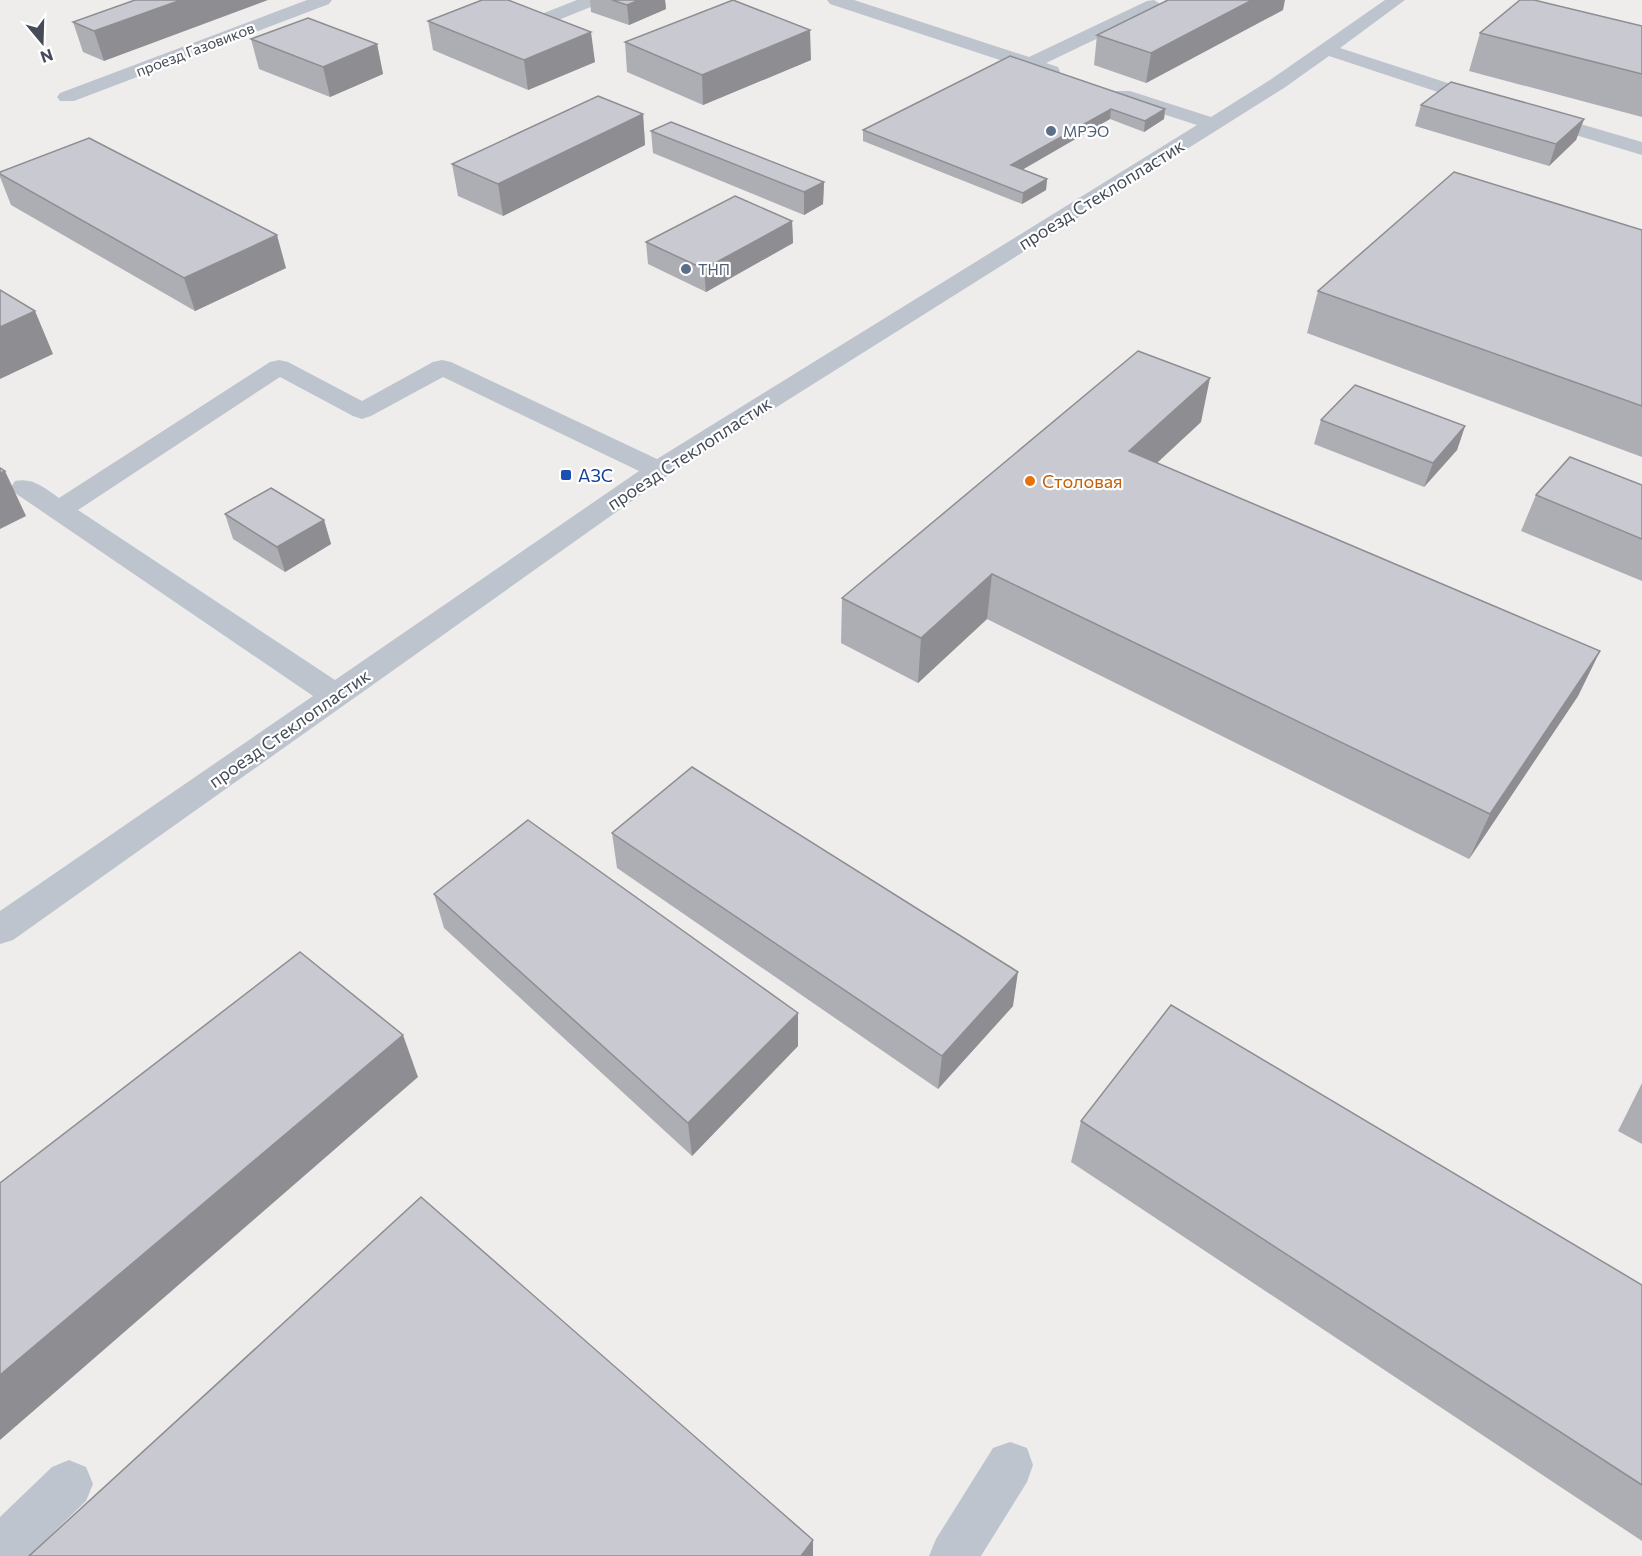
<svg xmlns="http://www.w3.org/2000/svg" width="1642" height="1556" font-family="Commissioner,sans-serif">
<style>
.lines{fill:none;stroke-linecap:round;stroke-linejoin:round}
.minor{fill:#bdc4ce;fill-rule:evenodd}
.wall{fill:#adaeb4}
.shaded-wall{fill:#8d8d92}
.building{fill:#c9cad1;stroke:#8d8d92;stroke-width:1.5}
.service-dot{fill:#5c6f8a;stroke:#fff;stroke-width:2}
.transit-dot{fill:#1a4fb4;stroke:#fff;stroke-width:2}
.food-dot{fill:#e8710a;stroke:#fff;stroke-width:2}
.labels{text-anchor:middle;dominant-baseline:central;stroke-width:4.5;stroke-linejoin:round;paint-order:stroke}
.far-street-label{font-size:15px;fill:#454c58;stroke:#fff}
.far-service-label{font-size:15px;fill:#4e5e75;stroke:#fff;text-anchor:start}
.street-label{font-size:18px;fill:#454c58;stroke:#fff}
.transit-label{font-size:18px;fill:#164399;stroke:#fff;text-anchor:start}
.food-label{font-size:18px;fill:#c56008;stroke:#fff;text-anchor:start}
</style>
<rect width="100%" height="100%" fill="#efecec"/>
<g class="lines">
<g class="minor">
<polygon points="307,0 332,0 329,4 74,101 60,101 57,97 60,93"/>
<polygon points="577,0 601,0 598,4 551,23 539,23 536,19 539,15"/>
<polygon points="827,0 854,0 1029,57 1147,1 1154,0 1162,5 1159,9 1046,63 1058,67 1060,71 1058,75 1051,77 830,4"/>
<path d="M1385 0H1405L1340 48 1491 97 1494 101 1491 105H1477L1329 56 1284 88 667 476 13 940 0 944V911L313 696 15 493 11 487 15 481C33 477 45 488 59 498L270 362 279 360 288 362 362 401 433 362 442 360 451 362 657 459 1197 125 1116 99 1113 95 1116 91H1130L1211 117 1270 80ZM280 377 353 416 362 419 371 416 443 377 639 471 335 680 78 510Z"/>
<polygon points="1536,111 1642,142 1642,155 1529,121 1526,117 1529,113"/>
<polygon points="1010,1442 1027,1448 1033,1465 1027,1482 981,1556 929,1556 936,1539 993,1448"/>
<polygon points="69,1460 86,1467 93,1484 86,1501 29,1556 0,1556 0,1517 52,1467"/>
</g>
</g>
<g class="wall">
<polygon points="135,0 104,61 83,52 73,22"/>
<polygon points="590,0 665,0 666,9 629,25 591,12"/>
<polygon points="1283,10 1146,83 1094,65 1097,35"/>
<polygon points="428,21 595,62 528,90 433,50"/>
<polygon points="1642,26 1642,117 1469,71 1480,33"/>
<polygon points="251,39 377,44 383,74 330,97 259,69"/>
<polygon points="625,42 811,60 703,105 627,72"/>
<polygon points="1010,56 1165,109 1164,119 1144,132 1110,119 1022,169 1047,179 1046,190 1022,204 863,141 863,130"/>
<polygon points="1421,105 1584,119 1576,140 1549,166 1415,126"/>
<polygon points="643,114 645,145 503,216 458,196 452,164"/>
<polygon points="651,131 824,182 823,204 804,215 653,153"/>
<polygon points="0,172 286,268 195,311 11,205 0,177"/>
<polygon points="792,221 793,243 706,292 648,264 646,242"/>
<polygon points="1642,230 1642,457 1307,333 1318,291"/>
<polygon points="1321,420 1465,426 1457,450 1424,487 1314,444"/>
<polygon points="1201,422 1157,463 1600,651 1578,696 1469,859 987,619 918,683 841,643 842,598"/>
<polygon points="1642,485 1642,581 1521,531 1536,495"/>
<polygon points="225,514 324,520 331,544 285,572 233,539"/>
<polygon points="612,833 1013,1006 938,1089 617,868"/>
<polygon points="434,894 798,1046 692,1156 444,928"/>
<polygon points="1642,1083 1642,1144 1618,1131"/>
<polygon points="1081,1121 1642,1285 1642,1541 1071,1162"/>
</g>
<g class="shaded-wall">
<polygon points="181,0 268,0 104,61 94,31"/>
<polygon points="639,0 665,0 666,9 629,25 627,5"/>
<polygon points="1252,0 1285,0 1283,10 1146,83 1151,53"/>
<polygon points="810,30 811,60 703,105 702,75"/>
<polygon points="591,32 595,62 528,90 524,60"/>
<polygon points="377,44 383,74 330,97 323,67"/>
<polygon points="1111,109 1110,119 1010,177 1011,165"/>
<polygon points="1165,109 1164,119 1144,132 1145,121"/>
<polygon points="643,114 645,145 503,216 498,184"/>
<polygon points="1584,119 1576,140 1549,166 1556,144"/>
<polygon points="1047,179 1046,190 1022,204 1023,193"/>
<polygon points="824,182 823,204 804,215 804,192"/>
<polygon points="792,221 793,243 706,292 704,269"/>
<polygon points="277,235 286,268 195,311 184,278"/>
<polygon points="35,311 53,354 0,379 0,327"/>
<polygon points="1210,378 1201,422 1121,496 1129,451"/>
<polygon points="1465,426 1457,450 1424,487 1433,463"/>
<polygon points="5,471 26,516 0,529 0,473"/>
<polygon points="324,520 331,544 285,572 277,547"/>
<polygon points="992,574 987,619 918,683 921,638"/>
<polygon points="1600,651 1578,696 1469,859 1490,814"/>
<polygon points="1018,972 1013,1006 938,1089 942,1056"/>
<polygon points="798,1013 798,1046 692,1156 688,1123"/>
<polygon points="403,1035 418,1077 0,1440 0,1375"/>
<polygon points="813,1540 813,1556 801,1556"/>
</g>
<g class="building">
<polygon points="135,0 181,0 94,31 73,22"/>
<polygon points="482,0 508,0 591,32 524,60 428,21"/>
<polygon points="612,0 639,0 627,5"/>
<polygon points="733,0 810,30 702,75 625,42"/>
<polygon points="1168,0 1252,0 1151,53 1097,35"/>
<polygon points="1520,0 1534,0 1642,26 1642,74 1480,33"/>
<polygon points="308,18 377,44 323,67 251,39"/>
<polygon points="1010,56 1165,109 1145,121 1111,109 1011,165 1047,179 1023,193 863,130"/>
<polygon points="1451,82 1584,119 1556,144 1421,105"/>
<polygon points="598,96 643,114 498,184 452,164"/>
<polygon points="671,122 824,182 804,192 651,131"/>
<polygon points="89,138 277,235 184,278 0,174 0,172"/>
<polygon points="1454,172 1642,230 1642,406 1318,291"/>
<polygon points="735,196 792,221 704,269 646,242"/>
<polygon points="0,290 35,311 0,327"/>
<polygon points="1138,351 1210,378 1129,451 1600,651 1490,814 992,574 921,638 842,598"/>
<polygon points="1355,385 1465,426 1433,463 1321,420"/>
<polygon points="1570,457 1642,485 1642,539 1536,495"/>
<polygon points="0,468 5,471 0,473"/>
<polygon points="271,488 324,520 277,547 225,514"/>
<polygon points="692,767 1018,972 942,1056 612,833"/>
<polygon points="528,820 798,1013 688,1123 434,894"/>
<polygon points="300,952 403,1035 0,1375 0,1183"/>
<polygon points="1171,1005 1642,1285 1642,1485 1081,1121"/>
<polygon points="421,1197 813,1540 801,1556 29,1556"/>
</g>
<g class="service-dot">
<circle cx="1051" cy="131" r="6"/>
<circle cx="686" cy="269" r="6"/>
</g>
<rect class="transit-dot" x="560" y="469" width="12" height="12" rx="3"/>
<circle class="food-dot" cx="1030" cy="481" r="6"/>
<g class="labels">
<g class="far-street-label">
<text transform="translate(195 49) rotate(-21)">проезд Газовиков</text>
</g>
<g class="far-service-label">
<text x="1063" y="131">МРЭО</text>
<text x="698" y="269">ТНП</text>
</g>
<g class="street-label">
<text transform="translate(1101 194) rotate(-32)">проезд Стеклопластик</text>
<text transform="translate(689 453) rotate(-33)">проезд Стеклопластик</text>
<text transform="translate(289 728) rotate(-35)">проезд Стеклопластик</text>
</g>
<g class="transit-label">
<text x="578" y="475">АЗС</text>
</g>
<g class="food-label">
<text x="1042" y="481">Столовая</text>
</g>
</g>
<g transform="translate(42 42) rotate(161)" stroke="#ffffff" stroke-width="4.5" paint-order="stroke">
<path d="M0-4.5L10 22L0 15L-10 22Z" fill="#454c58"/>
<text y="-9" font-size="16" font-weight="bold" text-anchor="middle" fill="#454c58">N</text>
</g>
</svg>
